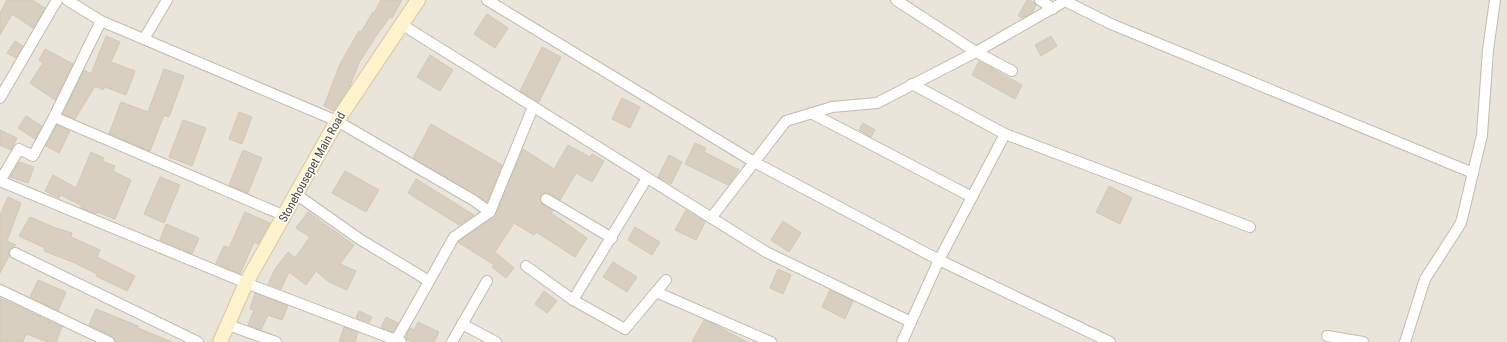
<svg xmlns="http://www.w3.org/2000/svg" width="1507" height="342" font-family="'Roboto Condensed',sans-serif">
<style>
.residential{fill:#eae5da}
.building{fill:#d8cfc1;stroke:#d3c7b4}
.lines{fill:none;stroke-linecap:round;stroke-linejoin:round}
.minor-casing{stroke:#c2bbae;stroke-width:12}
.secondary-casing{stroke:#d6c79b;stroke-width:16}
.minor{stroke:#fff;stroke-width:10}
.secondary{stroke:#fff3cd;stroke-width:14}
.labels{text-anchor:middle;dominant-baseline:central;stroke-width:3;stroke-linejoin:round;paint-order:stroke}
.street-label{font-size:12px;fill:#4b4439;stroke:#fff}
</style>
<rect width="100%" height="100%" fill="#f6f3ec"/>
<rect class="residential" x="0" y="0" width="1507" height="342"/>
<g class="building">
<polygon points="7,0 32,0 45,8 33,28 12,14 0,35 0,13"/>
<polygon points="381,0 402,0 392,18 390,17 376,36 359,63 350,86 334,111 324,106 340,64 359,31 361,32 373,12 374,13"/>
<polygon points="1027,0 1034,2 1036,5 1033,12 1023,18 1018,16"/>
<polygon points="487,14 508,28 495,48 474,34"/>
<polygon points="106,36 120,42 111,62 135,71 126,95 105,87 103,90 95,86 75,119 63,114 84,70 91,74"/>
<polygon points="1051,36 1057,46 1041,56 1035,45"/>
<polygon points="15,41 23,46 16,58 7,53"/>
<polygon points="542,47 561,57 539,102 520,91"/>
<polygon points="45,49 73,64 55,100 30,83 43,63 39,60"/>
<polygon points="430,55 453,70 440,91 417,77"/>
<polygon points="979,61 1022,85 1015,99 972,75"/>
<polygon points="164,69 184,76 169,117 164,115 150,151 109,134 121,102 148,112"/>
<polygon points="622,98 640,107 630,128 612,119"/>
<polygon points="239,112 252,117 242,144 229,139"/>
<polygon points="26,116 42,126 35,139 18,128"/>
<polygon points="183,120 206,128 192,166 169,157"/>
<polygon points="863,123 875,130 871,137 859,130"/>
<polygon points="431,124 502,165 487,202 413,158"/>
<polygon points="57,125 70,131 59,153 46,146"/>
<polygon points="0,130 17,138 11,150 0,145"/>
<polygon points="695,143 706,148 704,152 739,170 728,185 685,164"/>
<polygon points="568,145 590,157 592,154 604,161 592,182 576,173 560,200 546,193 541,195 540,199 542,204 553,211 551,213 587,238 575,257 536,232 534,235 514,223 495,252 514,268 506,278 492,267 494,265 458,242 495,215 523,149 554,169"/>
<polygon points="243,150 262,158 248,193 229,185"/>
<polygon points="91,152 104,158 102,161 115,166 113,171 131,180 115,219 97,212 96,214 81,208 82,206 61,195 59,198 45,191 53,175 76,188"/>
<polygon points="669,155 682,162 671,184 658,177"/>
<polygon points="19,162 34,167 28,183 10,177"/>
<polygon points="345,171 379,190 366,212 332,193"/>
<polygon points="160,177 180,185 164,223 144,214"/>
<polygon points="416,179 474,215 459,225 408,193"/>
<polygon points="1109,186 1132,198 1120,224 1096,212"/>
<polygon points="8,197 21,203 7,241 16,245 9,250 9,256 0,273 0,215"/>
<polygon points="686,210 705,222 696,240 675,230"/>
<polygon points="245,212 270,223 258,244 254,242 240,274 216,263 224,246 229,248"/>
<polygon points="308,212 354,245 340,264 356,271 347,290 329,282 316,271 306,285 289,272 281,289 268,284 275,269 288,252 295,258 310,237 296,228"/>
<polygon points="30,217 53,227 72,233 71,237 100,250 97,257 135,276 127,291 96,276 97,274 75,263 44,251 45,248 19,236"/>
<polygon points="783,221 801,233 789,252 771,240"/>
<polygon points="166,224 199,238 192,254 160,240"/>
<polygon points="635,227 660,242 652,255 628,240"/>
<polygon points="613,262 637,277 627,292 603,277"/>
<polygon points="778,269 791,275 783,294 770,288"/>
<polygon points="38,280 66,292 58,311 30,297"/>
<polygon points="830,290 853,301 845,319 822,307"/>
<polygon points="544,291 557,301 547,313 535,304"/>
<polygon points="255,293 288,306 282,320 268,315 261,330 248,325 254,310 250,309"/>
<polygon points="0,298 62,327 56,342 48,342 26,334 23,342 0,342"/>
<polygon points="96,309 138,326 138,328 172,342 115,342 112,336 89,325"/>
<polygon points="359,311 372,317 369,323 356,318"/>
<polygon points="386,317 398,323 393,332 381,328"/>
<polygon points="704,320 710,322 747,342 692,342"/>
<polygon points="418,322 439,332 434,342 412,342 407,340 405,337 410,328 414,330"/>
<polygon points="344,327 358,332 355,342 339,342"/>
</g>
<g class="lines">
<defs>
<g id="minor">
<polyline points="67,0 101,21 337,121 473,200 490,212"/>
<polyline points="487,0 754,162 939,260 1110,342"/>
<polyline points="896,0 976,52 1012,71"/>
<polyline points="1040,0 1053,9"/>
<polyline points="1065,1 1111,24 1473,173"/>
<polyline points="101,21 54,117 33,156 19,149 0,181 246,283 401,342"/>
<polyline points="401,24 766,252 911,322"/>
<polyline points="144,39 167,0"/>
<polyline points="912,84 1005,134 1250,227"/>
<polyline points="0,98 57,0"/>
<polyline points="811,113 972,197"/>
<polyline points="54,117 285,216"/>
<polyline points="297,195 361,240 429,281"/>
<polyline points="546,199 612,238"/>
<polyline points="711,218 786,121 832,107 877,103 976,52 1067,0"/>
<polyline points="15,253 198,342"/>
<polyline points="526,266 573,300 625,329 666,280"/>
<polyline points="0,290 109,342"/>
<polyline points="656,292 771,342"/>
<polyline points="573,300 647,178"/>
<polyline points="462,324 496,342"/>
<polyline points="228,325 276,342"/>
<polyline points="1327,336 1363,342"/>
<polyline points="395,342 454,237 490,212 533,107"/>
<polyline points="452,342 487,281"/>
<polyline points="902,342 939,260 1005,134"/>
<polyline points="1405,342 1425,279 1461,223 1482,135 1488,50 1495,0"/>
</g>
<polyline id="secondary" points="220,342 246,283 337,121 418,0"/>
</defs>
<use href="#minor" class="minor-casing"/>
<use href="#secondary" class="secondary-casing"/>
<use href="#minor" class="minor"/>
<use href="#secondary" class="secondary"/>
</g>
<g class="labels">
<g class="street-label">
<text transform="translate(312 167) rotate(-61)">Stonehousepet Main Road</text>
</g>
</g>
</svg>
